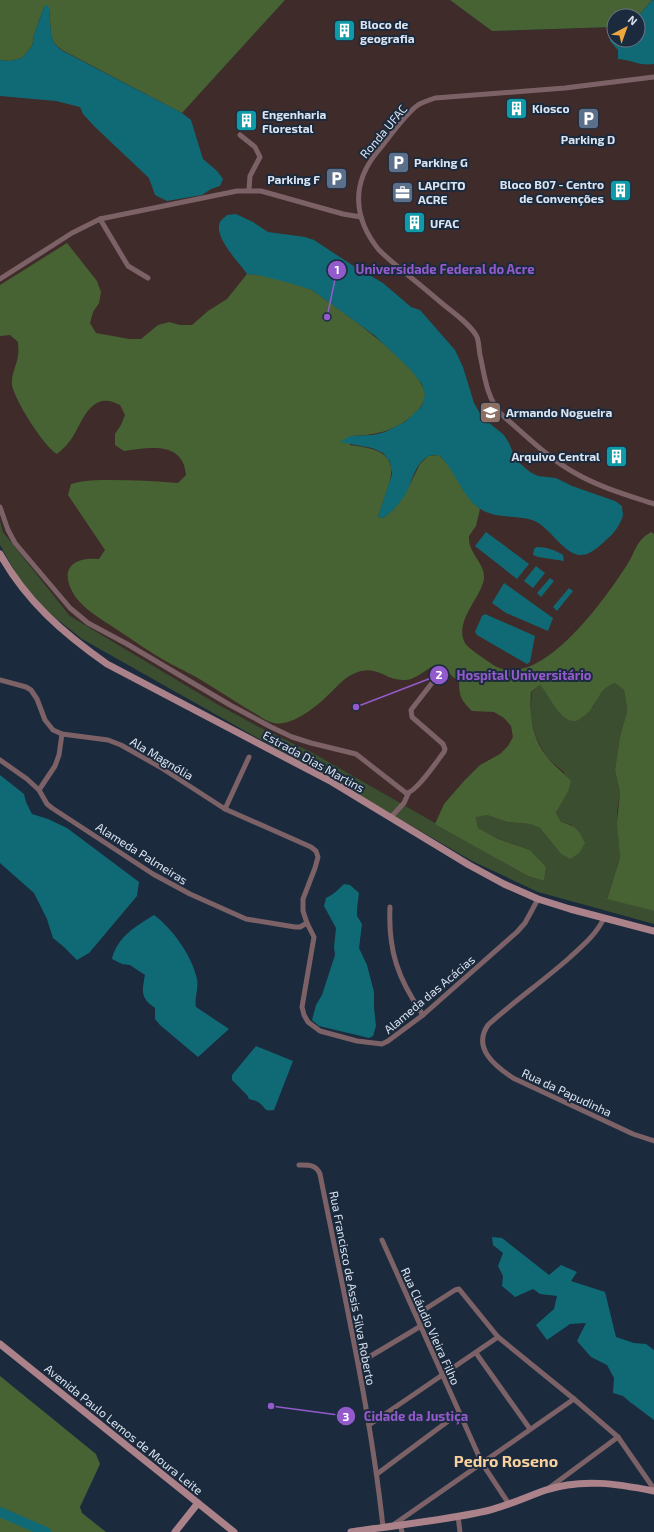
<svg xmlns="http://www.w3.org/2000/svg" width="654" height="1532" font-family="'Exo 2',sans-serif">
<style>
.education{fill:#3f2b29}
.green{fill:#3c4e30}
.forest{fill:#476334}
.water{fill:#106a75}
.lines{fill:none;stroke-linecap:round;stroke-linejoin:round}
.river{stroke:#106a75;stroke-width:10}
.street{stroke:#7c6267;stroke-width:5}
.secondary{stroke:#ab818a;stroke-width:7}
.labels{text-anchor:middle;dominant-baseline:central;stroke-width:4;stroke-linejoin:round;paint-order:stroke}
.poi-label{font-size:12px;font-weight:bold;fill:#dbe4f1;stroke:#1b2a3d;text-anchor:start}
.street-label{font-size:12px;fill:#dbe4f1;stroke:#1b2a3d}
.district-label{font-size:16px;font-weight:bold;fill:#f9d19e;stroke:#1b2a3d}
.leader{fill:none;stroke:#935acc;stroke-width:1.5}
.callout-dot{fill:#935acc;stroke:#1b2a3d;stroke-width:1.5}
.mark-label{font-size:12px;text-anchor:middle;font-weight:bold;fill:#fff}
.callout-label{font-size:13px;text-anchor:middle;font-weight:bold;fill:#935acc;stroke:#1b2a3d;stroke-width:4;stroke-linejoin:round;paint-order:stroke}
</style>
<rect width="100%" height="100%" fill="#1b2a3d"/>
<polygon class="education" points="285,0 450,0 492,31 613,27 614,27 614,40 638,40 638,17 654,0 654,911 528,876 313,753 259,727 217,704 70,616 3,532 0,521 0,60 10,61 49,8 51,33 182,113"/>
<path class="green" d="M0 521 3 532 70 616 217 704 259 727 313 753 528 876 544 881 546 867 530 850 498 839 478 828 476 816 487 815 507 822 530 824 540 828 561 854 570 859 572 825 561 822 556 811 568 792 564 772 547 758 536 737 530 715 532 692 540 685 548 693 560 712 593 707C599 694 602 689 615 683L624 690 626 701 627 712 620 736 615 770 620 792 617 812 620 858 607 898 654 911V924L538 892 472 861 355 793 82 639 48 612 19 579 0 545Z"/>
<g class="forest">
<polygon points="0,0 285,0 182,113 62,50 54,43 51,34 49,8 47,6 44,7 34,35 32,46 22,58 10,61 0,60"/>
<polygon points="450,0 653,0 651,1 638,17 638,16 614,16 614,27 492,31"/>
<path d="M67 243 97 281 101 292 99 303 93 312 90 323 96 333 129 339H141L158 325 169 322 180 325H192L208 311 227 299 247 274C268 275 292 282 312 290 333 305 428 370 425 396 424 404 418 411 412 416 393 432 375 435 350 436V445C409 451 391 476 378 517L383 518 392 511 405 494 420 464 428 456 439 455C456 471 463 494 480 509L476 526 469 536C469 540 469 544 471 548 475 558 485 567 484 578 483 595 453 622 465 643 469 649 483 658 489 662 535 699 604 600 625 568 636 553 634 542 651 532L654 534V911L607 899 620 858 617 823 620 792 615 770 620 736 627 712 626 701 624 690 615 683C601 689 601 694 593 706 589 713 583 717 576 721 574 721 569 721 567 719 556 713 549 695 540 685L531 692C529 715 532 738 547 757 554 766 563 772 571 781L568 792 556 812 561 822C575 826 579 829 585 843L579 853 570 859 561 854 540 828 530 824 507 822 487 815 476 817 478 828 498 839 530 850 546 867 544 881 528 876 435 824 444 804 464 781 480 765 500 754 508 746 513 737 511 726 504 718 494 712 472 711C462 701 459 697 459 682L444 669 433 666C424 671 414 681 403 680 383 680 376 662 351 675 342 680 334 690 326 697 315 708 290 727 274 723 268 722 262 718 258 715 240 705 224 694 206 683 194 675 182 670 169 663 151 653 133 640 116 629 100 618 79 607 71 589 60 565 78 557 99 559L105 550 68 495 71 484C84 480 97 480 111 480 133 480 156 481 178 483L186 475C183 440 148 448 124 451L115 445V434L121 425 125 415 120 405C114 402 106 399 99 402 85 408 80 426 72 438 68 444 63 449 57 454 44 447 14 399 12 385 11 374 17 365 18 355 19 351 18 346 18 342L10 335 0 336V285Z"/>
<polygon points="0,1376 96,1454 100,1464 80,1507 82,1513 106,1532 0,1532"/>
</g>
<g class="water">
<path d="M654 0V64C639 66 632 60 618 59V50L610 41 613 27H614V40H638V17L651 1Z"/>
<polygon points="47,5 49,8 51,34 54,43 61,50 182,113 191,120 203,159 217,171 223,179 220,186 211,189 202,195 167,201 155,195 149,178 95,127 83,114 80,107 56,101 0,96 0,60 10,61 22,58 32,46 34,35 44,7"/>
<path d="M236 214 253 222 268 232 305 237 314 240 352 265 383 283 411 307 420 310 455 350 463 367 474 403 482 417 504 435 509 443 516 460 530 472 538 476 556 478 572 486 615 501 622 506C622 509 623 513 623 515 621 524 613 535 606 540 601 545 595 550 589 553 567 564 552 526 532 520 516 515 494 519 479 508 462 496 455 470 439 455 436 455 430 455 427 457 414 465 412 483 405 495 399 504 392 512 383 518L378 517 392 474 390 462 383 453 372 448 340 442 350 436 373 435 385 432 405 422 422 406 425 395 422 384 408 367 374 335 312 290 290 283 258 275 247 274C239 262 213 237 220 222 221 220 225 217 227 215Z"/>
<polygon points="486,532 529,564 517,579 475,546"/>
<path d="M537 547C547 547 555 550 563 555L564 561 538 557 533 555 534 549Z"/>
<polygon points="536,566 545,573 533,588 524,581"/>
<polygon points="550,578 554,581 541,597 537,593"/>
<polygon points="504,583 553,618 548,631 506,613 492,603"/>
<polygon points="569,588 573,591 557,611 553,607"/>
<polygon points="485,614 535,636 530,662 527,664 477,635 475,632 482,616"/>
<polygon points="0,775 24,794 26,802 32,814 48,819 67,828 139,882 137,896 89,953 77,960 64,947 53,938 47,919 34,893 0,863"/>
<path d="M344 884 350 885 359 893 357 909V916L362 924 359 948 367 965 374 992V1008L376 1026 373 1036 369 1038 319 1026 312 1020 316 1005 322 995 335 955 334 947 336 928 324 906 326 898C336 893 336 891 344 884Z"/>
<path d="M154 915C173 929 192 956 197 979 199 988 194 998 196 1007L229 1029 198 1057 160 1025 155 1019V1008C140 998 142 991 145 975L130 965 122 964 112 959C117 937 136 926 154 915Z"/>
<path d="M256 1046 293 1061 274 1110C263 1112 266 1107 258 1102 255 1100 252 1100 249 1099L247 1095 232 1080V1075Z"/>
<polygon points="492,1237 502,1238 549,1275 561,1265 577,1272 571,1281 605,1292 616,1337 634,1343 646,1344 654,1350 654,1420 630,1402 623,1396 613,1393 614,1378 607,1365 591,1357 577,1341 586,1323 570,1324 547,1340 536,1325 554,1309 557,1296 540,1294 533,1289 515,1297 502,1286 503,1276 498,1266 503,1253 493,1245"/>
</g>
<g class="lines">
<polyline class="river" points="0,1512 46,1532"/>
<g class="street">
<path d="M654 77 565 88 435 98C429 100 423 102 418 105 404 115 389 138 378 151 351 183 353 218 379 250 387 258 396 265 404 272 418 283 431 294 444 305 454 313 471 325 477 337 479 342 479 350 480 355 485 377 486 396 501 414 523 433 549 459 575 473 599 487 627 495 654 504"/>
<polyline points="240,135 255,147 260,157 250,176 249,190"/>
<polyline points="100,219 128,266 148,278"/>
<polyline points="0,279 72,233 100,219 237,191 261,191 343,214 361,217"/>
<path d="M0 507 8 530 15 543 70 608 88 623 127 644 230 705 271 727 292 737 311 743 356 754 406 793C415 794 437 761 444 752L445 749 443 744 412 717 411 710 432 683"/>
<polyline points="0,680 26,687 31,690 37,699 45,720 53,730 62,734 108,740 121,745 160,767 225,809 311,847 316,851 318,857 315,868 303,899 303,911 307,923 314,937 302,1007 304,1015 308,1022 320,1031 357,1041 382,1044 388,1041 423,1015 517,932 525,923 538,899"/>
<polyline points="62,734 59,755 55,766 39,790 47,804 52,808 153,874 190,894 246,919 295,927 300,927 307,923"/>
<polyline points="0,760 27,779 39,790"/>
<polyline points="225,809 249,757"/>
<polyline points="391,817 404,803 408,794"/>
<path d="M390 907C388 951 398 979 423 1015"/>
<path d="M604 918C596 935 582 946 568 959 542 982 513 1002 488 1025 472 1048 495 1066 513 1078L633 1134 654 1141"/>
<path d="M299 1165C308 1165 316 1164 320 1174 343 1291 370 1407 383 1527"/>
<polyline points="382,1240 482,1463 509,1504"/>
<polyline points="416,1315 455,1290 459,1289 498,1337 574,1399 618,1437 654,1489"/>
<polyline points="476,1353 530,1429"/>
<polyline points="359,1363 421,1326"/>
<polyline points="369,1425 498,1337"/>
<polyline points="377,1474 459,1413"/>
<polyline points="549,1488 618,1437"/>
<polyline points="458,1516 460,1532"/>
<polyline points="393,1525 574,1399"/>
<polyline points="400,1525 402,1532"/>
</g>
<g class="secondary">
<path d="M0 554C26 601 63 633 107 664L332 782 469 865 504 884 538 899 570 909 654 931"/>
<polyline points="0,1344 234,1532"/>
<polyline points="175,1532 198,1503"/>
<path d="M351 1532C395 1525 441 1521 486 1511 507 1506 526 1497 546 1490 582 1478 618 1484 654 1491"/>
</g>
</g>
<defs>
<symbol id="building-square" viewBox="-11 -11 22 22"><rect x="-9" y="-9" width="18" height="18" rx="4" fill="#0f9aa8" stroke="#1b2a3d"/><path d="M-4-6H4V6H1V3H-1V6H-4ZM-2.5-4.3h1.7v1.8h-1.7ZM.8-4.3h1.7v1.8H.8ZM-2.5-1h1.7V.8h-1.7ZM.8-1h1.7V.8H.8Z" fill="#fff"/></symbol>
<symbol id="parking-square" viewBox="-11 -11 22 22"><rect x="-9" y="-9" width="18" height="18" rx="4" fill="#5c6f8a" stroke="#1b2a3d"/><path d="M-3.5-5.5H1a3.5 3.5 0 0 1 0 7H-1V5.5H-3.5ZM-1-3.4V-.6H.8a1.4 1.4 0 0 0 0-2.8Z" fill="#fff"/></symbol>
<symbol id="office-square" viewBox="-11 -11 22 22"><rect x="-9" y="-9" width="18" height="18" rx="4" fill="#5c6f8a" stroke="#1b2a3d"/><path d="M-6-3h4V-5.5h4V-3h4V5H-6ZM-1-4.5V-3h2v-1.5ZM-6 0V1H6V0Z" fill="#fff"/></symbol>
<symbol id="school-square" viewBox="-11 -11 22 22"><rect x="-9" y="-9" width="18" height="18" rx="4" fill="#8d6e63" stroke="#1b2a3d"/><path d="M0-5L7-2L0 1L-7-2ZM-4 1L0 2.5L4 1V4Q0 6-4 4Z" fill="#fff"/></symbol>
</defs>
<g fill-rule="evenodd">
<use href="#building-square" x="332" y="18" width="25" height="25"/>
<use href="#building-square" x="504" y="96" width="25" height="25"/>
<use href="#parking-square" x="576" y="106" width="25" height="25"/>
<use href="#building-square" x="234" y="108" width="25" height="25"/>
<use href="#parking-square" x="386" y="150" width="25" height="25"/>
<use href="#parking-square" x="324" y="166" width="25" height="25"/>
<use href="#building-square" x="608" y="178" width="25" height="25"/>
<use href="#office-square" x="390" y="180" width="25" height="25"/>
<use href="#building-square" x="402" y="210" width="25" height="25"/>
<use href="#school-square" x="478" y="400" width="25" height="25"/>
<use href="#building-square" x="604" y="444" width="25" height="25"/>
</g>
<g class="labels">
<g class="poi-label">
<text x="360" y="24">Bloco de<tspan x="360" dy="14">geografia</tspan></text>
<text x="532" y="108">Kiosco</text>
<text x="262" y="114">Engenharia<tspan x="262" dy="14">Florestal</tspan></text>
<text x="588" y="139" text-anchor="middle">Parking D</text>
<text x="414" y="162">Parking G</text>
<text x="320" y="179" text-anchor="end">Parking F</text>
<text x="604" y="184" text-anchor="end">Bloco B07 - Centro<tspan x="604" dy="14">de Convenções</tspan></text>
<text x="418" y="185">LAPCITO<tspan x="418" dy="14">ACRE</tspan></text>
<text x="430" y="223">UFAC</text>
<text x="506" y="412">Armando Nogueira</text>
<text x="600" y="456" text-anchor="end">Arquivo Central</text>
</g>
<g class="street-label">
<text transform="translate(383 131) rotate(-50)">Ronda UFAC</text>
<text transform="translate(162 758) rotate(31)">Ala Magnólia</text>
<text transform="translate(314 761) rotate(29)">Estrada Dias Martins</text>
<text transform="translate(142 853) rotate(32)">Alameda Palmeiras</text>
<text transform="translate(429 994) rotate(-40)">Alameda das Acácias</text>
<text transform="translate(567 1092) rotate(25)">Rua da Papudinha</text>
<text transform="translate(353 1288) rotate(79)">Rua Francisco de Assis Silva Roberto</text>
<text transform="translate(431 1326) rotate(66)">Rua Cláudio Vieira Filho</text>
<text transform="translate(124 1429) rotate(39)">Avenida Paulo Lemos de Moura Leite</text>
</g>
<g class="district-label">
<text x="506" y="1460">Pedro Roseno</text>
</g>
</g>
<path class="leader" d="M327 317L337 270M356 707L439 675M271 1406L346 1416"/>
<g class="callout-dot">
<circle cx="327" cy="317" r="4"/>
<circle cx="356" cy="707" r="4"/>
<circle cx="271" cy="1406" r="4"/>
<circle cx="337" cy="270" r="10"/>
<circle cx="439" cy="675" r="10"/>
<circle cx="346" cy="1416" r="10"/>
</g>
<g class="mark-label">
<text x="337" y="274">1</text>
<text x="439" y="679">2</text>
<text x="346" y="1421">3</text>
</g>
<g class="callout-label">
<text x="445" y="274">Universidade Federal do Acre</text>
<text x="524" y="680">Hospital Universitário</text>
<text x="416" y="1421">Cidade da Justiça</text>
</g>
<g transform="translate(626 28) rotate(41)"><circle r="19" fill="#1b2a3d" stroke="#687485"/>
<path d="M0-3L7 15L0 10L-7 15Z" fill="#efa73d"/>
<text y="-6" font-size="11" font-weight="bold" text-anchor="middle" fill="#dbe4f1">N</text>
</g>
</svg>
